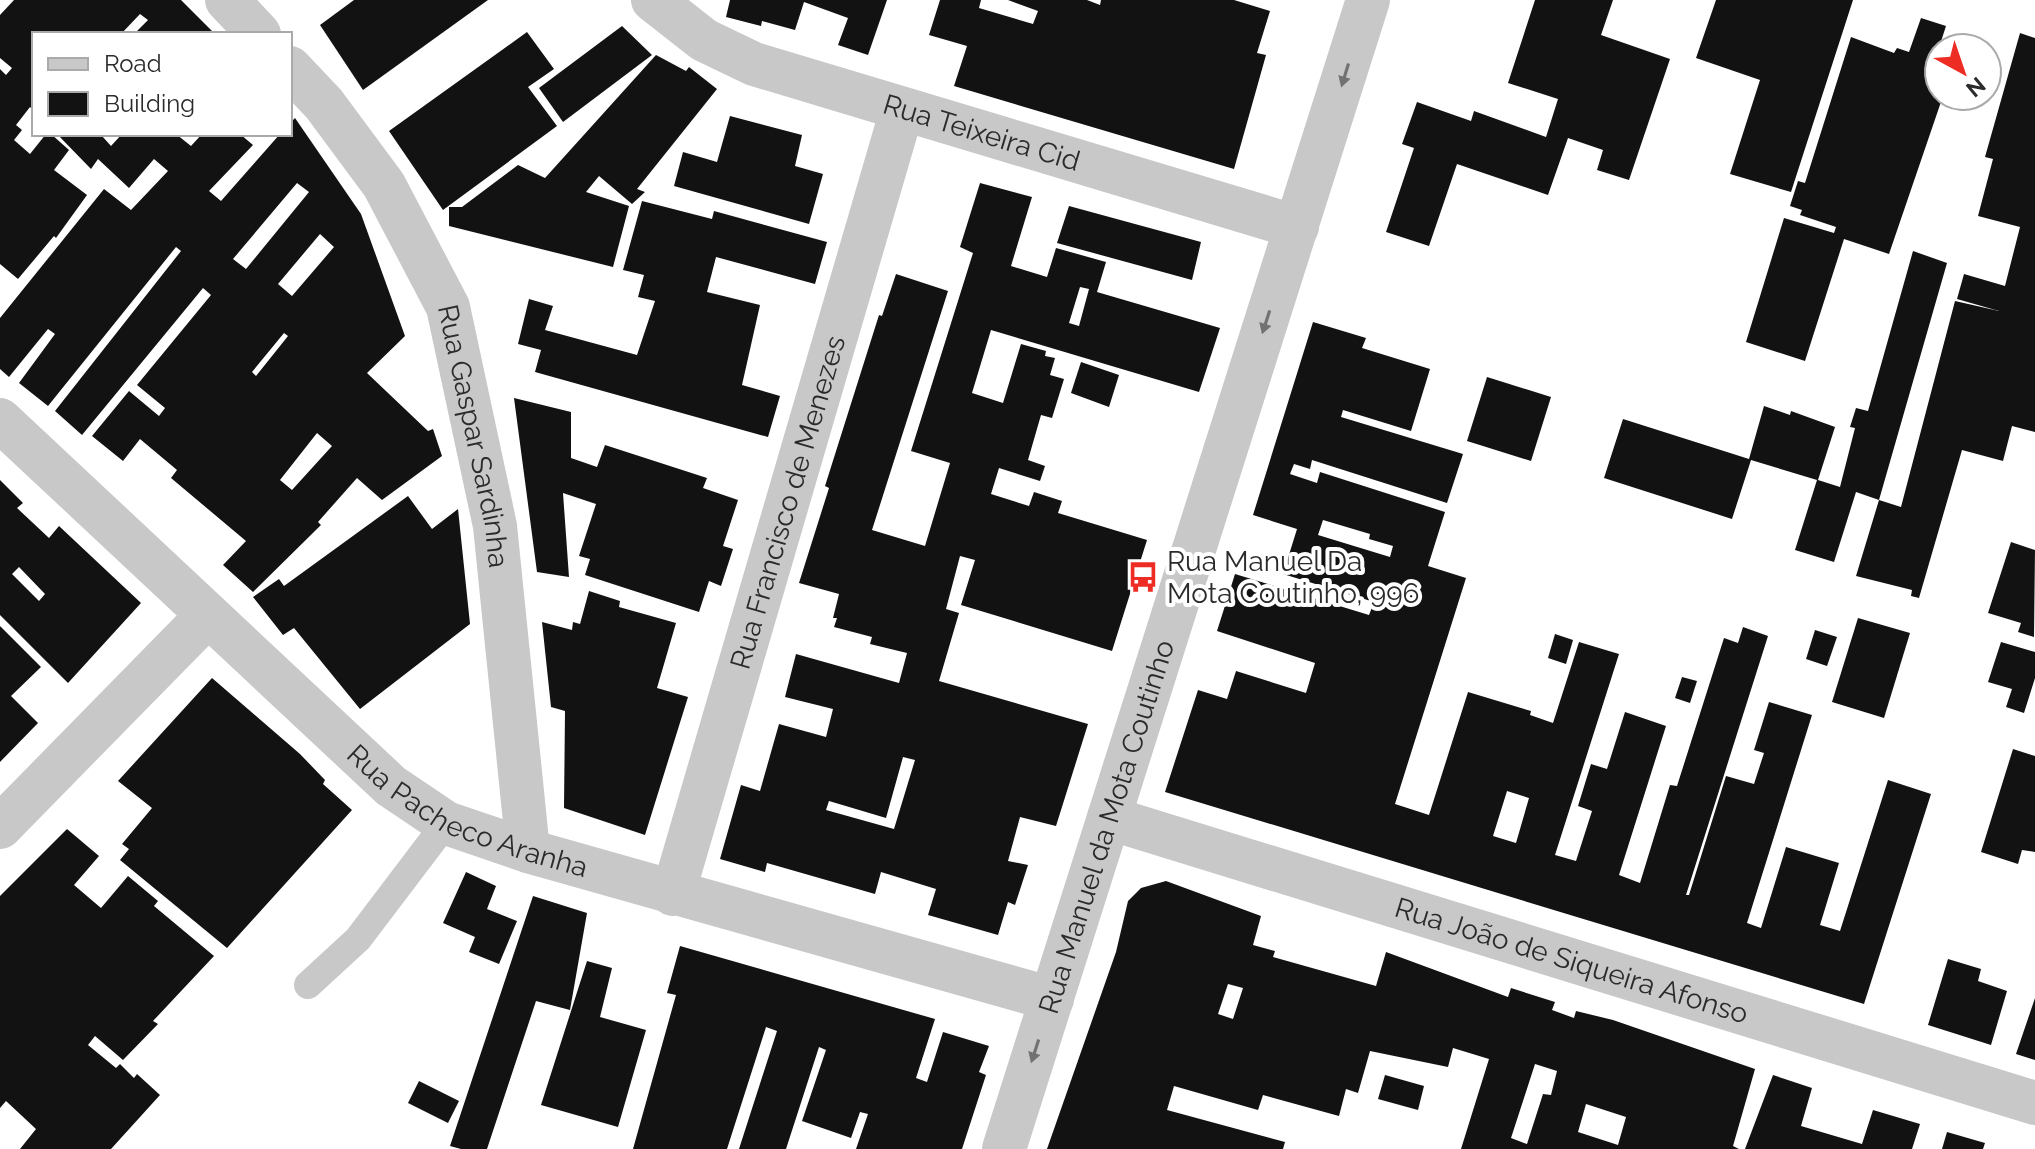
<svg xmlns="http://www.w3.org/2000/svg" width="2035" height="1149" font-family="Raleway,sans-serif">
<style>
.building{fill:#121212;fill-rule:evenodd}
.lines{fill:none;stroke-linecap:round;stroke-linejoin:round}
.service{stroke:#c8c8c8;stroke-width:28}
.minor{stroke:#c8c8c8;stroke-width:44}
.oneway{fill:#727272}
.labels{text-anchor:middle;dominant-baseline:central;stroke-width:8;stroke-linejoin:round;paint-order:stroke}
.street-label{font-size:28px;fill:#2b2b2b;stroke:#fff}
.poi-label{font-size:28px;fill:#2b2b2b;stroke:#fff;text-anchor:start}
</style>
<rect width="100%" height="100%" fill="#fff"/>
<g class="building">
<polygon points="14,0 181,0 215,34 134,34 148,20 140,14 121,34 34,34 34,111 30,107 16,125 22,130 14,140 30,154 46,134 51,134 69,150 54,170 87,195 56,238 54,236 18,279 0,264 0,69 6,75 12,68 0,58 0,15"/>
<polygon points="354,0 488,0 363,90 320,25"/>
<polygon points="730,0 887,0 868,55 838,45 848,18 804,2 795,30 762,21 761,26 726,17"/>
<polygon points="940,0 981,0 979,8 1033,24 1038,11 1008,0 1087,0 1100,5 1101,0 1234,0 1270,11 1257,53 1266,55 1234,169 954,86 967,46 929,35"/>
<polygon points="1535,0 1613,0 1601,35 1670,59 1629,180 1597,170 1603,150 1568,138 1548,195 1457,164 1429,246 1386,232 1414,148 1402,144 1417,102 1471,121 1474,111 1546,137 1558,99 1508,83"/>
<polygon points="1716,0 1853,0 1791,192 1730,174 1760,80 1696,58"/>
<polygon points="1921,18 1946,26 1936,57 1939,58 1939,96 1943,96 1889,254 1844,239 1805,361 1746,342 1784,218 1834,233 1836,227 1800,215 1802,210 1790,206 1798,181 1805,183 1851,37 1894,53 1897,48 1909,52"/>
<polygon points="622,26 652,55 563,122 539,88"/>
<polygon points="527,32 554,69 528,87 557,126 443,210 389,131"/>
<polygon points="2020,33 2035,38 2035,432 2012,426 2003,461 1962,450 1919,598 1911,596 1912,590 1856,576 1879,500 1901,507 1955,301 1999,311 1957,299 1964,274 2005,286 2020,227 1978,216 1993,159 1985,157"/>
<polygon points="656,55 686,71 689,67 717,89 637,189 645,192 632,204 599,176 586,192 629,206 613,267 449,226 449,207 462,207 518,165 545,178"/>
<polygon points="730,116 802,135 795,166 823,174 809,224 674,186 683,152 717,162"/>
<path d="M295 118 361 214 405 336 367 373 428 431 433 429 442 456 382 500 357 478 318 522 321 525 253 592 223 565 246 541 171 478 177 470 140 439 123 461 92 436 129 391 159 416 165 408 137 385 211 295 203 288 82 435 55 411 181 251 176 247 48 406 19 383 55 334 48 329 9 377 0 369V318L104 189 131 210 168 171 154 159 129 188 98 159 91 169 57 134H105L102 136 111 146 122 134H176L191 146 202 134H240L253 145 209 191 221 201 280 134H290V123ZM297 183 309 192 246 269 233 259ZM320 234 334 247 292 296 278 284ZM284 333 288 336 256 376 252 372ZM317 433 332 446 292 490 280 480Z"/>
<path d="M980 183 1032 197 1011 266 1047 277 1056 248 1106 262 1097 292 1220 328 1199 392 991 330 972 393 1003 403 1021 344 1046 351 1045 356 1055 358 1050 375 1064 379 1052 418 1041 415 1028 460 1045 466 1040 481 999 468 991 494 1029 506 1034 492 1062 501 1058 513 1147 540 1112 651 961 605 975 560 960 556 946 609 959 613 939 681 1088 724 1056 826 1020 817 1008 861 1028 865 1015 905 1008 902 998 935 928 915 936 889 881 872 875 894 767 863 765 872 720 859 741 785 760 791 779 724 826 737 833 709 785 697 796 654 899 683 907 653 870 644 872 637 834 627 837 618H833L839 594 799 583 829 488 825 486 879 315 882 316 896 274 948 291 872 530 925 546 950 463 911 451 973 253 960 247ZM1080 287 1089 289 1079 326 1069 323ZM903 757 915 760 894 829 826 810 829 801 886 818Z"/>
<polygon points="642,201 712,219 714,211 827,242 815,284 716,257 707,292 760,305 742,385 780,396 768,437 535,372 541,350 518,344 529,299 553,306 545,330 637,355 655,301 638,297 644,275 623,270"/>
<polygon points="1069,206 1201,242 1192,280 1057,243"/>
<polygon points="1913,251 1947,263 1879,500 1856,492 1834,562 1795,550 1817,480 1751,460 1732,519 1604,478 1623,419 1749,459 1764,406 1790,415 1791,411 1835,427 1818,480 1840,487 1855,428 1850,427 1856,408 1868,411"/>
<path d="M1313 322 1366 338 1362 348 1430 369 1411 431 1343 410 1341 417 1463 454 1447 503 1312 460 1310 469 1294 464 1290 474 1317 483 1320 472 1445 512 1428 566 1466 578 1395 804 1429 815 1468 692 1531 711 1530 715 1553 723 1579 642 1619 654 1555 855 1576 861 1592 811 1578 806 1591 764 1607 769 1625 712 1666 726 1619 875 1640 883 1670 785 1677 786 1724 638 1738 643 1743 627 1768 636 1686 895H1689L1726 776 1754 784 1764 753 1754 750 1769 702 1812 715 1747 923 1761 928 1786 847 1839 863 1820 925 1840 931 1888 780 1931 794 1864 1004 1165 792 1198 690 1227 699 1236 671 1306 693 1315 663 1217 631 1235 574 1369 615 1374 602 1283 574 1297 529 1253 515ZM1323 520 1370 534 1369 539 1393 546 1390 557 1318 535ZM1507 791 1529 798 1516 843 1493 836Z"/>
<polygon points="1081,362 1119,375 1109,407 1071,393"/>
<polygon points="1487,377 1551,397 1531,461 1467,441"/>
<polygon points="514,398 571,412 571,458 597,467 605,445 707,478 703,488 738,500 723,546 733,549 721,586 709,581 699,612 585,575 590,559 579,556 596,504 563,493 569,577 537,572"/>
<path d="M0 480 23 503 17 508 49 538 59 526 141 603 68 683 0 615ZM19 567 45 594 39 601 12 574Z"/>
<polygon points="408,496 432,529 458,509 470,624 360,709 294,628 283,635 253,597 279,579 284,586"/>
<polygon points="2011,542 2035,550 2034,637 2018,632 2021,623 1988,613"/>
<polygon points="589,591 620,601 619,607 676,623 657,688 688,697 645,835 564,808 565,711 551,707 542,622 572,630 573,622 580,624"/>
<polygon points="1858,618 1910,633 1884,718 1832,702"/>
<polygon points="0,626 41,667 11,696 38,723 0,762"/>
<polygon points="1815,630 1837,637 1827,666 1806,659"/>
<polygon points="1555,634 1573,640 1566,664 1548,658"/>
<polygon points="2001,642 2035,652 2035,678 2024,713 2006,707 2012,689 1988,682"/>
<polygon points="1682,677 1697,681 1690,703 1675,698"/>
<polygon points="212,678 300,754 325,780 323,784 352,810 227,948 120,860 129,849 122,844 152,808 118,781"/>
<polygon points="2013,749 2035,756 2035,852 2022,850 2018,864 1981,852"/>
<polygon points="67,829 99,856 74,885 101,908 128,876 158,901 154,906 214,956 153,1021 158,1024 123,1060 95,1036 88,1045 116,1068 120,1064 134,1078 137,1074 160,1095 111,1149 20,1149 36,1129 6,1101 0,1108 0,896"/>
<polygon points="466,872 496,886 487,909 517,921 499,964 469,952 475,937 443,923"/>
<path d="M1166 881 1261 916 1253 945 1275 951 1273 957 1376 986 1386 952 1508 997 1511 988 1555 1002 1552 1010 1574 1018 1576 1011 1613 1020 1755 1069 1733 1146 1739 1149H1461L1489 1059 1453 1048 1448 1067 1370 1051 1358 1093 1346 1089 1339 1116 1263 1095 1258 1110 1174 1086 1167 1110 1285 1142 1283 1149H1047L1116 952 1128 901 1141 888ZM1228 984 1243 988 1233 1019 1218 1014ZM1535 1064 1557 1071 1551 1095 1543 1094 1527 1144 1511 1138ZM1586 1104 1626 1117 1618 1145 1578 1132Z"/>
<polygon points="533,896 587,913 570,1010 536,1001 487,1149 461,1149 450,1146"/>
<polygon points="680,946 935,1019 916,1078 927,1082 943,1032 989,1046 979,1072 986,1075 962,1149 856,1149 868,1114 860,1112 851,1138 802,1121 826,1050 819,1047 786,1149 739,1149 777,1031 766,1027 727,1149 633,1149 676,995 667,993"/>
<polygon points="1948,959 1981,969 1978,981 2007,991 1991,1045 1928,1025"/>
<polygon points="587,961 612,968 600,1017 646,1030 618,1127 541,1105"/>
<polygon points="2035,998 2035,1060 2016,1054"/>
<polygon points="1385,1075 1424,1086 1418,1110 1378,1099"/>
<polygon points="1773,1075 1812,1088 1801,1126 1862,1144 1873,1110 1920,1124 1912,1149 1745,1149"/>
<polygon points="419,1081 459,1101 448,1123 408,1103"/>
<polygon points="1947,1132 1985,1143 1983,1149 1942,1149"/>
</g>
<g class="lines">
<polyline class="service" points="308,985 358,939 446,823"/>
<g class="minor">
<polyline points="227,0 259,34"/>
<path id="s1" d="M653 0 704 40 754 64 1297 227"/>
<path id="s2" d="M290 68 324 104 384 185 448 307 495 526 528 851"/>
<path id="s3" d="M0 420 391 786 446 823 528 851 1052 999"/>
<path id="s4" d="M1109 818 2035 1103"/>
<polyline points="0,827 207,616"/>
<path id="s5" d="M673 894 902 110"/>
<path id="s6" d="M1004 1149 1368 0"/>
</g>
</g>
<defs><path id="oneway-solid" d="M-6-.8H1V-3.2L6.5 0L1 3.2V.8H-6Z" transform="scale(2)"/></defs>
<g class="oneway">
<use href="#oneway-solid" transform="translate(1345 75) rotate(107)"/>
<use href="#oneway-solid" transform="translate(1266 322) rotate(108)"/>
<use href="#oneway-solid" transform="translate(1035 1051) rotate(108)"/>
</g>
<defs>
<symbol id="bus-bare" viewBox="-9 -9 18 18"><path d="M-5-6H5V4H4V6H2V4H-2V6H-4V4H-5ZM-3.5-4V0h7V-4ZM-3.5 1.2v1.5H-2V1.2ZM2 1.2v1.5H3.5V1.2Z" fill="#ed2d23" stroke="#fff" stroke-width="2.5" paint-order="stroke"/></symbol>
</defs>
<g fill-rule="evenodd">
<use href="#bus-bare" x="1121" y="555" width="44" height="44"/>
</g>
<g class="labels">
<g class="street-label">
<text stroke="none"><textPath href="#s1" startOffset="358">Rua Teixeira Cid</textPath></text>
<text stroke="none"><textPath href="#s2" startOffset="420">Rua Gaspar Sardinha</textPath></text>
<text stroke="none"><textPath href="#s5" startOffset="408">Rua Francisco de Menezes</textPath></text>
<text stroke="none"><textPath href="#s3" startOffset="616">Rua Pacheco Aranha</textPath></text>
<text stroke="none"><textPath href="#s6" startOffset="338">Rua Manuel da Mota Coutinho</textPath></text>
<text stroke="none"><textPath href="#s4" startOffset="484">Rua João de Siqueira Afonso</textPath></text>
</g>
<g class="poi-label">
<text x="1167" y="561">Rua Manuel Da<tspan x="1167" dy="32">Mota Coutinho, 996</tspan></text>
</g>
</g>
<rect x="32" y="32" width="260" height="104" fill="#ffffff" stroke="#aaaaaa" stroke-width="2"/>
<rect x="48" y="58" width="40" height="12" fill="#c8c8c8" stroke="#aaaaaa" stroke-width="2"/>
<text x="104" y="72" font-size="24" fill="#2b2b2b">Road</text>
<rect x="48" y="92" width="40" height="24" fill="#121212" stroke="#aaaaaa" stroke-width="2"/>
<text x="104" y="112" font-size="24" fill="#2b2b2b">Building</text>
<g transform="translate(1963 72) rotate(140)"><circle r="38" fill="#ffffff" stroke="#aaaaaa" stroke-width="2"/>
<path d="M0-6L14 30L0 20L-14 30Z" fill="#ed2d23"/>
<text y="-12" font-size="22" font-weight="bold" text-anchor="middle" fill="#2b2b2b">N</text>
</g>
</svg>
